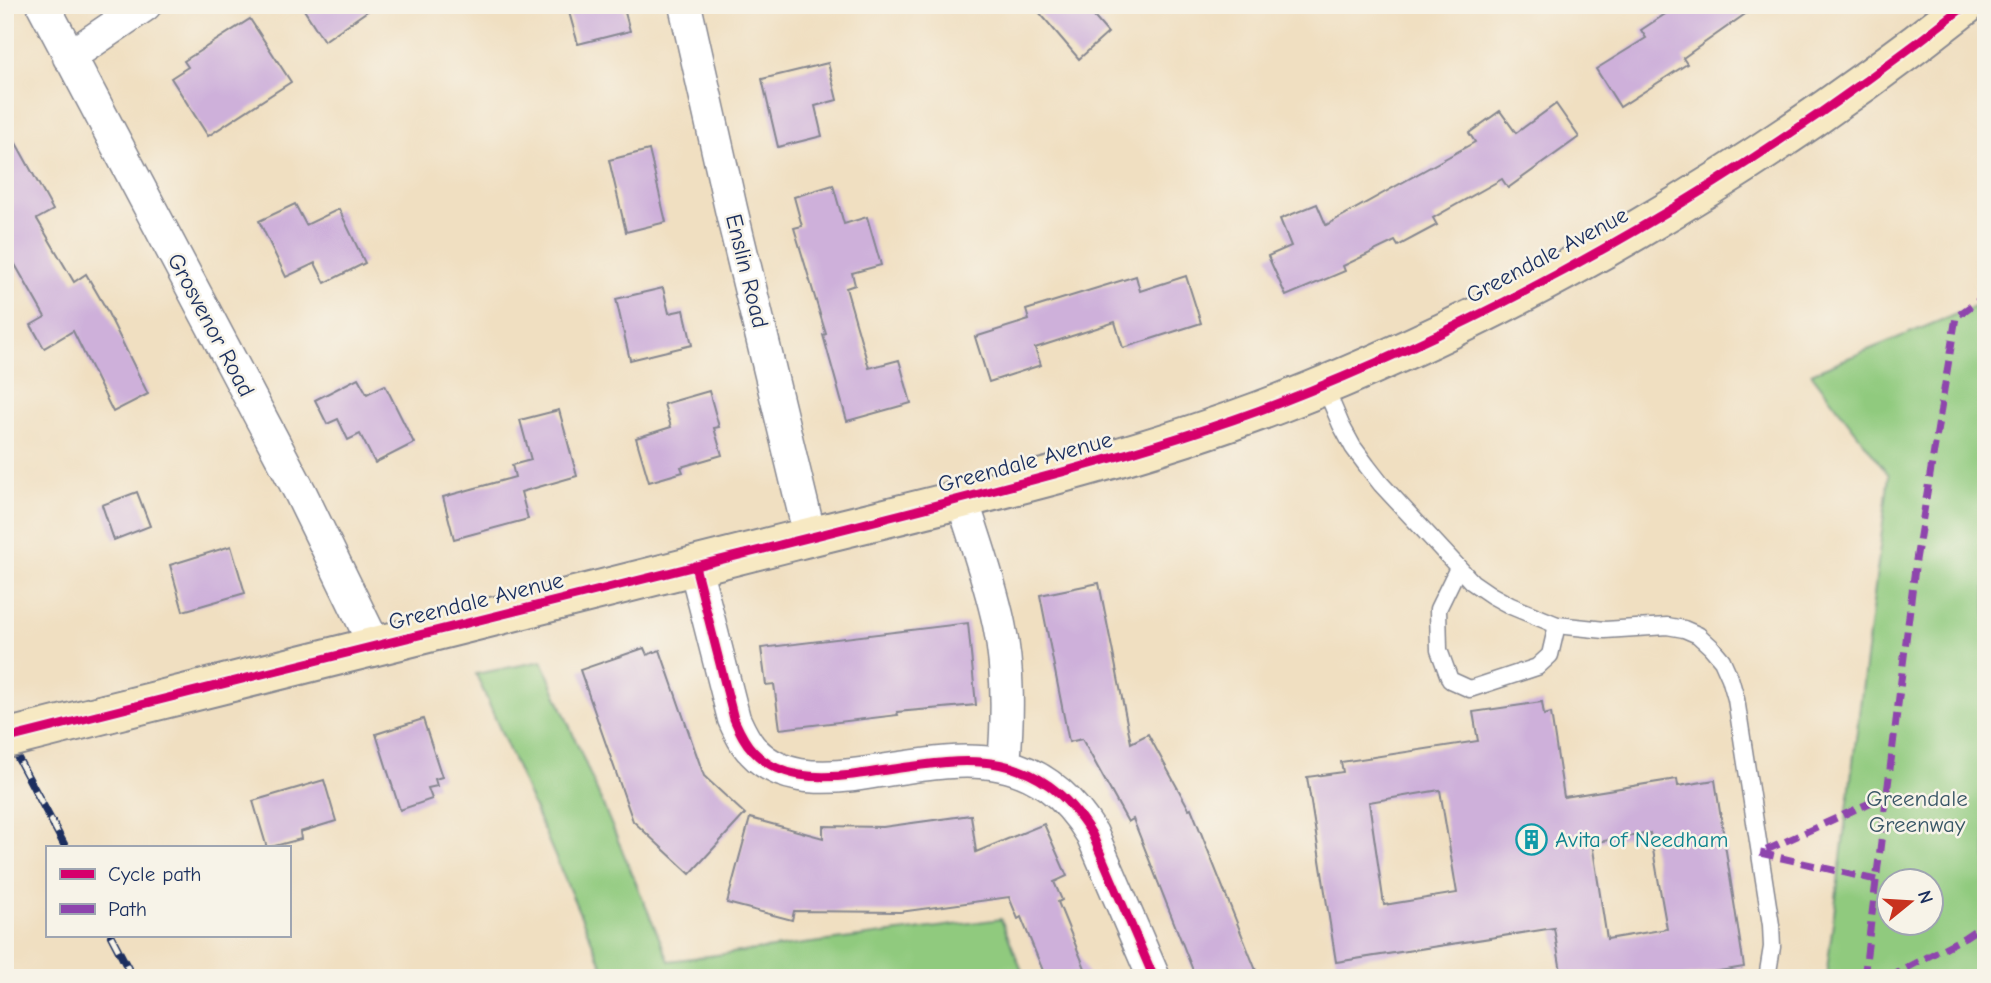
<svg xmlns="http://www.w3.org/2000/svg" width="1991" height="983" font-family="'Comic Neue',sans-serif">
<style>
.green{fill:#90ca7e;stroke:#567c6e;stroke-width:2;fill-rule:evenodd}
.building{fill:#ceb0da;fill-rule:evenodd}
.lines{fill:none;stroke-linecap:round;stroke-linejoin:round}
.lane-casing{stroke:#868790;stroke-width:19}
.street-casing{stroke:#868790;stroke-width:35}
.secondary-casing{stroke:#868790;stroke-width:42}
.lane{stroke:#fff;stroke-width:16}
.street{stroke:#fff;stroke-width:32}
.secondary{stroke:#f7e9c3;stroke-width:38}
.rail-casing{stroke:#1b2f5e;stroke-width:8}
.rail{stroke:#f7f3e8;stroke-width:5;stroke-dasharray:16;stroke-linecap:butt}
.secondary-bridge-casing{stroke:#868790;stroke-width:42;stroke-linecap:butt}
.secondary-bridge{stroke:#f7e9c3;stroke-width:38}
.quiet{stroke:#8e44ad;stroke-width:7;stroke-dasharray:14 7;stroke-linecap:butt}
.cycleway-casing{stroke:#f7f3e8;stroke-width:13}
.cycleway{stroke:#d6006c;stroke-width:9}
.labels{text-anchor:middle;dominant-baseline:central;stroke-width:5;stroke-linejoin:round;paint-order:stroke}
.street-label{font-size:23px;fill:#1b2f5e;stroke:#f7f3e8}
.park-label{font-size:23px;fill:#385666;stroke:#f7f3e8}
.culture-label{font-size:23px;fill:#0d838f;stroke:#f7f3e8;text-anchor:start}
</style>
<rect width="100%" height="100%" fill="#f7f3e8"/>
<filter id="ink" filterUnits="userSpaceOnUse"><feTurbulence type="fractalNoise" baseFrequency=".0143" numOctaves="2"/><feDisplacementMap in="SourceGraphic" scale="14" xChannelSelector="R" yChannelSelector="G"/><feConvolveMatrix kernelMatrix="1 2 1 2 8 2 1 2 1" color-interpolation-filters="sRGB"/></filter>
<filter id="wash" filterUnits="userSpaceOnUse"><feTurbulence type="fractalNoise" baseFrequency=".00686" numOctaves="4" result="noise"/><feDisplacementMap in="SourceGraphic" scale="28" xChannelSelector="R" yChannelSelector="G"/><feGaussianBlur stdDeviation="1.57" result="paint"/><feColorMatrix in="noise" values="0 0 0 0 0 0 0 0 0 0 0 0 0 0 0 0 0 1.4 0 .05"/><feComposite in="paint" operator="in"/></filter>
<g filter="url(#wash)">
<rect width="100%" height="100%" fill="#f0dfc1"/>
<g class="green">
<path d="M1986 302V978H1826L1889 475 1811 373ZM1890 881H1932V923H1890Z"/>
<polygon points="542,661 669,961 1001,919 1025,978 599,978 606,974 476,674"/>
</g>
<g id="blocks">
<g class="building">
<polygon points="301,5 376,5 324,41"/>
<polygon points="567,5 623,5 630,31 578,44"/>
<polygon points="1033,5 1084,5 1108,33 1079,59"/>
<polygon points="1679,5 1758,5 1683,58 1687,64 1620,107 1596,69 1646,38 1641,30"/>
<polygon points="250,19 291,82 208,136 171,78 188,67 184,61"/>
<polygon points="828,63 837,100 815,106 822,136 778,147 762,79"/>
<polygon points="1556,104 1579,137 1508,188 1502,179 1433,218 1437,225 1398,246 1395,241 1343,266 1345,271 1286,296 1268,256 1291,246 1280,219 1317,204 1326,225 1475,142 1469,133 1500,111 1516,133"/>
<polygon points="5,123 53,210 37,219 74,282 86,274 104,305 148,394 113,412 73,331 44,348 31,325 45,317 5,247"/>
<polygon points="649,150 666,222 626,232 609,160"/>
<polygon points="833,185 844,224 867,217 881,265 852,273 855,285 846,288 869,368 899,360 911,403 847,421 823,335 826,334 794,228 802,226 794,197"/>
<polygon points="295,204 306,225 339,209 365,263 325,283 315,263 286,277 259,221"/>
<polygon points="1136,276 1140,291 1186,276 1201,323 1123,348 1115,322 1035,348 1041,365 989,382 975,337 1029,320 1026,310"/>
<polygon points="663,288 669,313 684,310 692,345 630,360 616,299"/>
<polygon points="358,378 367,394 385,385 414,443 375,463 360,434 348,440 338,419 327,424 315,400"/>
<polygon points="709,391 719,427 714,428 722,455 681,467 683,472 649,482 636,438 671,427 664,404"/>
<polygon points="559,410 577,476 521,492 528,519 454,539 443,497 515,477 512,465 531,460 520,420"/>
<polygon points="137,492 150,526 114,540 102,505"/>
<polygon points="231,546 245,593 183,611 170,565"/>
<polygon points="1099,583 1131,743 1148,734 1189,809 1191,808 1259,978 1196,978 1133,819 1128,822 1082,739 1069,742 1040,595"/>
<polygon points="968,623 976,705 897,712 898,715 780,729 774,684 766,685 761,648"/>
<polygon points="644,648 647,655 660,650 704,776 745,814 690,874 633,821 580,670"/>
<path d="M1542 702 1544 715 1551 713 1564 797 1677 779 1678 786 1715 780 1744 967 1676 978H1562L1554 928 1336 962 1307 777 1343 772 1341 762 1478 741 1473 712ZM1440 790 1457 893 1384 905 1369 802ZM1650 833 1667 929 1607 939 1592 843Z"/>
<polygon points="423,719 442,777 435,779 437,786 428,788 432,799 400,810 376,734"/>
<polygon points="324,780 336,821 300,832 301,839 267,848 253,801"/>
<polygon points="971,815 976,852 1044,824 1067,876 1054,882 1062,900 1058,902 1089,978 1046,978 1021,917 1018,919 1009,897 900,912 794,911 792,920 727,903 750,818 823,838 823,826 883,827"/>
</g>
</g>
</g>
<g filter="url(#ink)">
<use href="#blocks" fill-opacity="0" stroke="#868790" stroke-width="2"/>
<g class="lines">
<defs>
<g id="lane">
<polyline points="1324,385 1341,425 1353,447 1367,466 1381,484 1472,582 1491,595 1511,606 1557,625 1605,630 1667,626 1684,629 1698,635 1711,647 1722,660 1730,678 1736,699 1771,925 1772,947 1767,978"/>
<polyline points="1458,568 1438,609 1439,650 1450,680 1470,689 1537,667 1550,655 1557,625"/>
</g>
<g id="street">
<polyline points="43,5 301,494 375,646"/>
<polyline points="685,5 731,209 810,537"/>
<polyline points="69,57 145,5"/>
<path d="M962 499C975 540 990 581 999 624 1009 670 1008 717 1004 764"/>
<path d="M695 566 734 719C739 730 744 742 753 751 779 779 818 779 853 775 950 762 1031 735 1092 834L1154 978"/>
</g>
<path id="secondary" d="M108 713C336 656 565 599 793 541 956 500 1122 464 1278 404 1523 309 1760 168 1966 5"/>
</defs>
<use href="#lane" class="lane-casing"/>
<use href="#street" class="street-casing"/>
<use href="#secondary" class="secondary-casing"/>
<use href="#lane" class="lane"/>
<use href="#street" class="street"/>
<use href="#secondary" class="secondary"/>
<defs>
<g id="rail">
<polyline points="5,734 66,848"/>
<polyline points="111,936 133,978"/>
</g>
</defs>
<use href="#rail" class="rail-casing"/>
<use href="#rail" class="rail"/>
<defs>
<polyline id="secondary-bridge" points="5,739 108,713"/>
</defs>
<use href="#secondary-bridge" class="secondary-bridge-casing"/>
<use href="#secondary-bridge" class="secondary-bridge"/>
<g class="quiet">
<polyline points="1876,880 1760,853 1887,795"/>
<polyline points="1864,978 1916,560 1956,317 1986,295"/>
<polyline points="1888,978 1965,937 1986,923"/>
</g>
<defs>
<g id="cycleway">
<path d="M695 566 734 719C739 730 744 742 753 751 779 779 818 779 853 775 950 762 1031 735 1092 834L1154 978"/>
<path d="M5 739C259 674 514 612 768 548 867 523 967 498 1066 471 1138 451 1209 430 1279 403 1524 308 1760 168 1966 5"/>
</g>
</defs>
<use href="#cycleway" class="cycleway-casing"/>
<use href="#cycleway" class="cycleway"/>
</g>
</g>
<defs>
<symbol id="building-ring" viewBox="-11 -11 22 22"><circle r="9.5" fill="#f7f3e8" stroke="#0f9aa8" stroke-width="1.5"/><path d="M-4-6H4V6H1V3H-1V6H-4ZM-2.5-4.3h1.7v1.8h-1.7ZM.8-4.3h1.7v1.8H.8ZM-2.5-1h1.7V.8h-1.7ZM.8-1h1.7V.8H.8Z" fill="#0f9aa8"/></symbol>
</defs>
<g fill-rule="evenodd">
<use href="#building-ring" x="1514" y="822" width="35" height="35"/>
</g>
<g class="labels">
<g class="street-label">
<text transform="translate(1547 255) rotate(-28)">Greendale Avenue</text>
<text transform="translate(747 271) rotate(76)">Enslin Road</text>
<text transform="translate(211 325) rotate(62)">Grosvenor Road</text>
<text transform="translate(1025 462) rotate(-15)">Greendale Avenue</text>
<text transform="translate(476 601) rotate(-14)">Greendale Avenue</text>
</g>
<g class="park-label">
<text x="1917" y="798">Greendale<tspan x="1917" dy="26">Greenway</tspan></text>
</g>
<g class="culture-label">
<text x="1555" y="839">Avita of Needham</text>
</g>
</g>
<rect width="1991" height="983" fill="none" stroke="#f7f3e8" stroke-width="28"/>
<rect x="46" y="846" width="245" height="91" fill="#f7f3e8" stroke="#9fa5b1" stroke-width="2"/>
<rect x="60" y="869" width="35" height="10" fill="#d6006c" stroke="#9fa5b1" stroke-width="2"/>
<text x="108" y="881" font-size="21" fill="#1b2f5e">Cycle path</text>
<rect x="60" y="904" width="35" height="10" fill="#8e44ad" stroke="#9fa5b1" stroke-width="2"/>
<text x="108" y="916" font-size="21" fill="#1b2f5e">Path</text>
<g transform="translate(1910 902) rotate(72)"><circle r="33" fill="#f7f3e8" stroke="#9fa5b1" stroke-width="2"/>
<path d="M0-5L12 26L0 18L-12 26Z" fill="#c8321e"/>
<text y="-10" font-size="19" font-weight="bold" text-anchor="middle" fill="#1b2f5e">N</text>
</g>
</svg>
